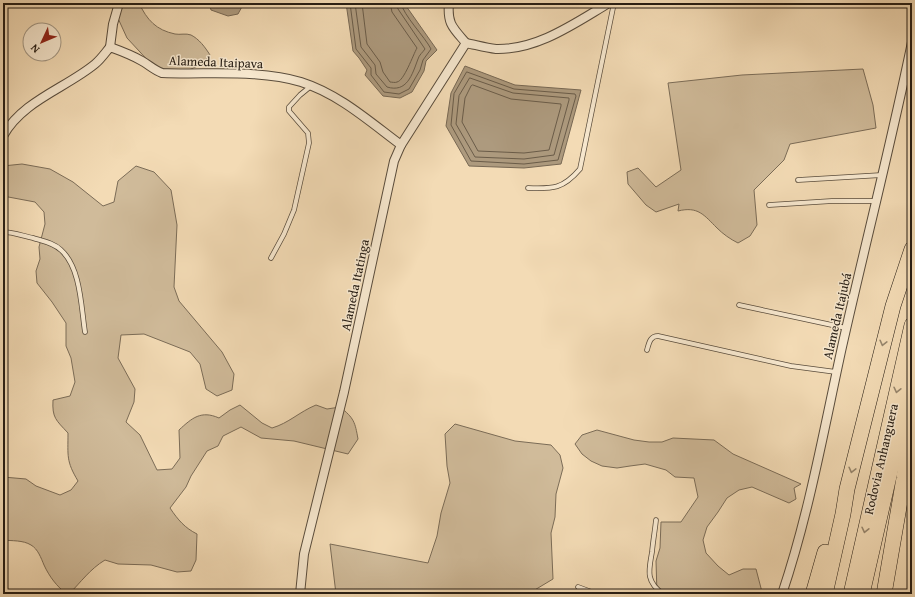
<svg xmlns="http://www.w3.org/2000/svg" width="915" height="597" font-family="'Gentium Book Plus',serif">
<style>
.green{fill:#d0bb9a;stroke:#7b6c57}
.water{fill:#ad9a7e;stroke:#776854}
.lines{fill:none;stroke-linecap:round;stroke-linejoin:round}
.shore{stroke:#6a5c49;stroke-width:1}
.service-casing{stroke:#594c3c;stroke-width:5.5}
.minor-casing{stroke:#594c3c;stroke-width:10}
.motorway-casing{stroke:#261d14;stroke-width:16}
.service{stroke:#f7e8cf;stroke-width:4}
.minor{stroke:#f7e8cf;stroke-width:8}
.motorway{stroke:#f3dbb5;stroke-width:15}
.oneway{stroke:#97866d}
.labels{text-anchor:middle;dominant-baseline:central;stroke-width:3;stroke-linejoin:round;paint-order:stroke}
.street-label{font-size:13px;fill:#261d14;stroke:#f7e8cf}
</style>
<rect width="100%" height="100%" fill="#f3dbb5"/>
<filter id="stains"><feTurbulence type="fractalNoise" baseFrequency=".005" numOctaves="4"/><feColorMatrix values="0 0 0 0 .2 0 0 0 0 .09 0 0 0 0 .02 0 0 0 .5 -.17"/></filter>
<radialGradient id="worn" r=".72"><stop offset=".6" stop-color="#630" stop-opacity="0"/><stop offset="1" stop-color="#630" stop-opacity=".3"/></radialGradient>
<g class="green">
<path d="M111 3H139C147 20 156 30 175 34 180 35 186 33 191 35 199 39 205 47 210 55L202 64 189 70 165 69 153 66 127 38Z"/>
<path d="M863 69 873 105 876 128 790 144 784 160 754 190 757 225 750 236 738 243C730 239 723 234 717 228 704 215 698 206 678 211L679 204 656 212 646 205 628 184 627 172 638 168 656 187 681 170 668 83 742 75Z"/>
<path d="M22 164 50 169 73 182 103 206 114 202 118 181 136 166 154 172 171 190 177 225 174 287 179 301 222 352 234 374 232 390 217 396 206 389 200 364 190 352 144 334 121 335 118 358 135 389 134 402 126 422 140 435 157 470 172 469 180 458 179 430C192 418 201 410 219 418L230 410 240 405 262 423 272 428C289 423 299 412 316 405L327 409 340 407C354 418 355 422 358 439L348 454 294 441 261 438 241 427 223 436 218 446 207 451 191 476 186 487 170 508C178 520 185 528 197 534L196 560 191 571 177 572 151 565 118 564 105 560C90 569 81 582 69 594H67C57 587 49 576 44 565 41 558 38 549 31 545 23 540 12 541 3 540V477L26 479 36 486 60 495 71 490 78 481C66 461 68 456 68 433 56 420 52 418 53 400L70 396 75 382 71 358 66 346V323L52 302 37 283 36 271 40 259 39 247 45 224 44 212 35 202 3 196V166Z"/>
<polygon points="455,424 515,441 551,445 560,455 563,468 556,494 555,517 551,533 553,579 533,591 512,594 478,594 471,593 471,594 336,594 330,544 428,563 437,536 441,513 450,483 447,466 445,434"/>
<polygon points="597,430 634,440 649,442 662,442 673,438 714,440 733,454 801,484 794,488 796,499 789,503 752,487 739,490 727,498 718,512 707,527 703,540 706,553 718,566 729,575 743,569 756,569 762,592 761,594 657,594 656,561 660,548 661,522 681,522 698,497 694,478 675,477 666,470 645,464 630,466 617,468 602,466 591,461 582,454 575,444 582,435"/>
</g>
<g class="water">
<polygon points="209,3 244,3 238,14 228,16 211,10"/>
<polygon points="346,3 404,3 437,50 426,61 424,71 412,92 400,98 383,96 365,75 367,70 359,58 353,51"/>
<polygon points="465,66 515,85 581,90 561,164 524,168 469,166 446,126 451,93"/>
</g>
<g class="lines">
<g class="shore">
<path d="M350 3 356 49 371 68V75L384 92 399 94 409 89 420 70 423 60 431 49C425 37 403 15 401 3"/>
<path d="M355 3 361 47 375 65 376 74 387 87C407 93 412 75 418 59 419 55 423 52 425 49L398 9 396 3"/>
<path d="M362 3 367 44 380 62 383 72 390 82C391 82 396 83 397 82 404 81 413 55 417 48L392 12 390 3"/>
<polygon points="467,72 514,89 575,94 576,96 558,160 524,164 471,161 451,125 454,94"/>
<polygon points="470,78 513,93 569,98 569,100 554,155 524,159 475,157 456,124 459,96"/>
<polygon points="473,85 511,99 561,104 561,106 549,150 524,153 478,151 462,122 465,98 471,86"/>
</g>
<defs>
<g id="service">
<polyline points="798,180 882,175"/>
<path d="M528 188C553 189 563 189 580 169L614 3"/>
<polyline points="769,205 832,201 876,201"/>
<path d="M3 232C13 232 23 236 33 238 43 241 54 243 61 250 81 268 81 307 85 332"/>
<polyline points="271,258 284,234 294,210 309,143 308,133 289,111 289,107 300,95 311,86"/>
<polyline points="739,305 846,328"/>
<path d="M647 350C649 343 650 336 658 336L791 366 836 372"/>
<path d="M656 520C655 530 653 541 652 552 649 570 645 581 663 594"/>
<polyline points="578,587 597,594"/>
</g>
<g id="minor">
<path d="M466 43C476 45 486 48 496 49 538 50 575 23 609 3"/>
<polyline points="110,47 113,24 119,3"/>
<path d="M3 136C22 101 66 88 95 64 101 59 105 53 110 47 121 51 132 55 142 61 149 65 154 70 162 73 205 75 260 69 301 82 339 94 370 122 401 145"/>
<path d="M300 594 304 554 344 392 394 161 401 145 466 43C453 28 447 24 449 3"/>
<path d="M782 594C809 514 824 429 842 347 865 245 891 144 912 42"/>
</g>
<g id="motorway">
<polyline points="813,594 825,552"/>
<polyline points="825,594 843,514 847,489 893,306 912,249"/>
<polyline points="851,594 912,325"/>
<polyline points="862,594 912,376"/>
<polyline points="884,594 904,478 912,415"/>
</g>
</defs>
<use href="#service" class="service-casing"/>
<use href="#minor" class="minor-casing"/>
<use href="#motorway" class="motorway-casing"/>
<use href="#service" class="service"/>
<use href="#minor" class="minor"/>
<use href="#motorway" class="motorway"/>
</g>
<defs><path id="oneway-chevron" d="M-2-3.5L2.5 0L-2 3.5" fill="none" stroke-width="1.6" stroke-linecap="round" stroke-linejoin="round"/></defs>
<g class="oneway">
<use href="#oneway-chevron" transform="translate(883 343) rotate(104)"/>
<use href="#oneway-chevron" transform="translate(897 390) rotate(103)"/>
<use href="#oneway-chevron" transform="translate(852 470) rotate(104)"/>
<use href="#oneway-chevron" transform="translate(865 530) rotate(103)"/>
</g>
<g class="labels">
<g class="street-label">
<text transform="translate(216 62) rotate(2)">Alameda Itaipava</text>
<text transform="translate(355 285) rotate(-78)">Alameda Itatinga</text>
<text transform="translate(837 316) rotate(-77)">Alameda Itajubá</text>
<text transform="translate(881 459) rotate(-77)">Rodovia Anhanguera</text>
</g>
</g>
<rect width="915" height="597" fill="none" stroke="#f3dbb5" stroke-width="16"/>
<rect x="4" y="4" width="907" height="589" fill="none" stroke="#261d14" stroke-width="2"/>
<rect x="8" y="8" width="899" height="581" fill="none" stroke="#261d14"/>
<g transform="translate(42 42) rotate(226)"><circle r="19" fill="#f7e8cf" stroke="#a39784"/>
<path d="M0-3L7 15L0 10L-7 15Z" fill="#8f2418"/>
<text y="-6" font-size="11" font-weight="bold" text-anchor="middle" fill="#261d14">N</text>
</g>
<rect width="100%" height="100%" filter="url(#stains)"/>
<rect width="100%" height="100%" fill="url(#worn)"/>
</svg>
